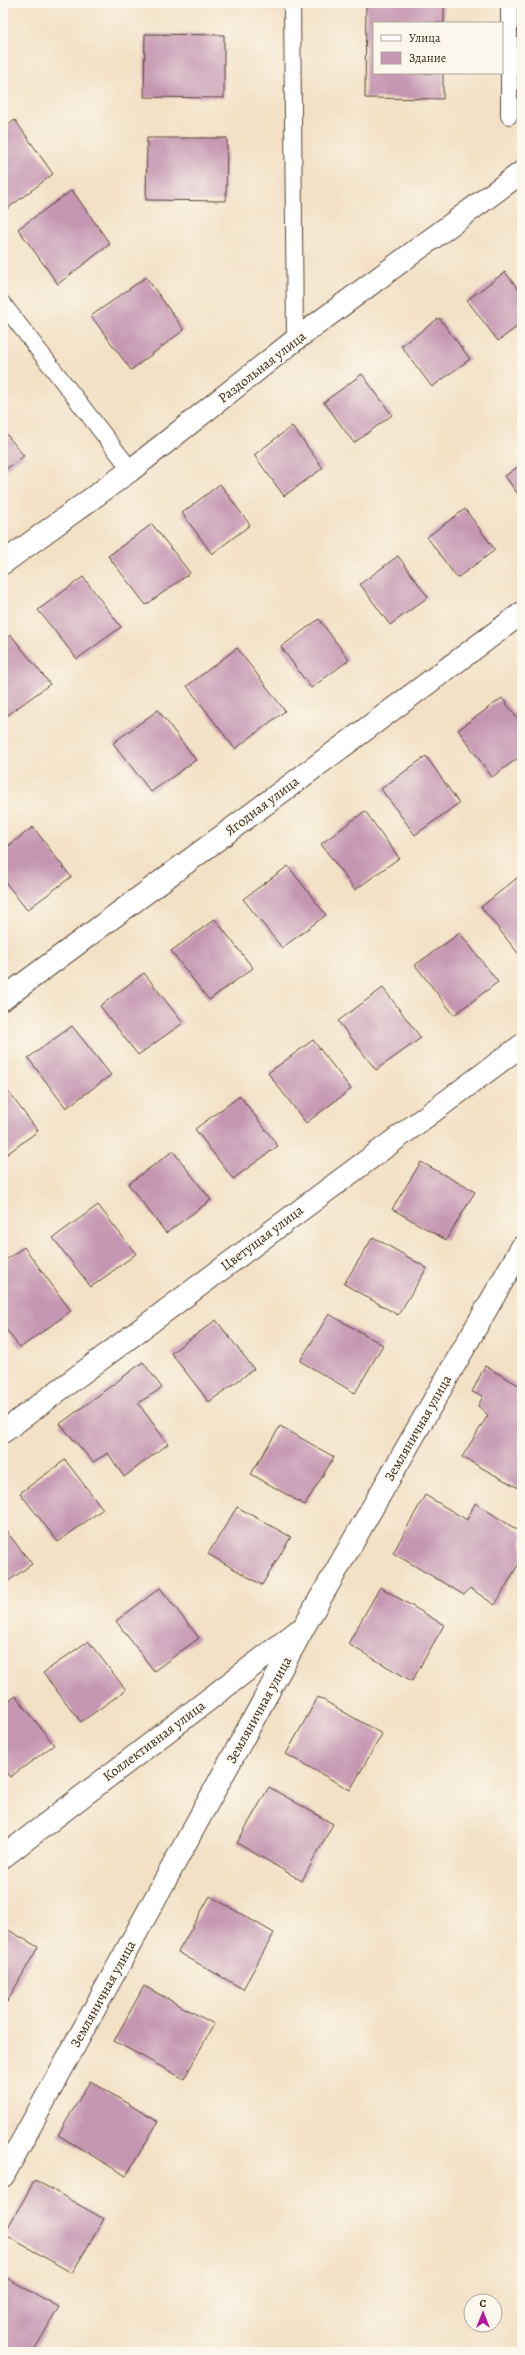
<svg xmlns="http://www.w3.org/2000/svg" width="525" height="2355" font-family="Alegreya,serif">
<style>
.building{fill:#c596b1}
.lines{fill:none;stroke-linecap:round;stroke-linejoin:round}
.service-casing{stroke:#574537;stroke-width:18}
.minor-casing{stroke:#574537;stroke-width:24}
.service{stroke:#fff;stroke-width:16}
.minor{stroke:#fff;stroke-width:22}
.labels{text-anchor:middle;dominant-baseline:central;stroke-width:3;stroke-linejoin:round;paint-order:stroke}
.street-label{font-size:14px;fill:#3b2a1e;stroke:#fbf7ec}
</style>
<rect width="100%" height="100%" fill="#fbf7ec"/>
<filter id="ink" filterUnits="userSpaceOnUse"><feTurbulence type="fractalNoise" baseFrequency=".025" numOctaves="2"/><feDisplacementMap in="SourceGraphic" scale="8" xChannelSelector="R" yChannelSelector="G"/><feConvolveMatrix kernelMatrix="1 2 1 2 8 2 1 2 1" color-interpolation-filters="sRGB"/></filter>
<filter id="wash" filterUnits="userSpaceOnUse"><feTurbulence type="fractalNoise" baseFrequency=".012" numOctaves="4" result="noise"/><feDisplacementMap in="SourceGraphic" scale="16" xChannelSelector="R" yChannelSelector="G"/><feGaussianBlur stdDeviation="0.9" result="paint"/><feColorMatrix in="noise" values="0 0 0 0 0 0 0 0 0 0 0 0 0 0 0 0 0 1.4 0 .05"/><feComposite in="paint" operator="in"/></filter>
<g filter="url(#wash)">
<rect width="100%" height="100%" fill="#f3e1c6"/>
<g id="blocks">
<g class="building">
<polygon points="366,3 444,3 444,23 374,23 374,73 443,73 443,99 365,98"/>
<polygon points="145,34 224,35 224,98 144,97"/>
<polygon points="15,120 53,174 3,212 3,129"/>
<polygon points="147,138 227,138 226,201 146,200"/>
<polygon points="72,190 110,244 58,284 18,229"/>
<polygon points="505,272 522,294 522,323 498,341 467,300"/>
<polygon points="146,277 184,330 131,370 91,316"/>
<polygon points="439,318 470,359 432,387 401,346"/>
<polygon points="362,374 392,415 354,443 324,402"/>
<polygon points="292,426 323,468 284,496 254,455"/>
<polygon points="3,430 24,456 3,471"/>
<polygon points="522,464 522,500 505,476"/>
<polygon points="220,484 250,525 212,554 182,513"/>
<polygon points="465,509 495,550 457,578 427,537"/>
<polygon points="152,524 190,573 146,605 108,556"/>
<polygon points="398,556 428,597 390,625 360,584"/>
<polygon points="83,577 121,627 77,659 38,610"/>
<polygon points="319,619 349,660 311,688 281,647"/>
<polygon points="11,635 50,684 5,717 3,715 3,641"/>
<polygon points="237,648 285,711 235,749 187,686"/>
<polygon points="502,698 522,724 522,755 492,777 458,730"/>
<polygon points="158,710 196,760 151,792 113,743"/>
<polygon points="426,756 459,803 415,835 381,789"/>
<polygon points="365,811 399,858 355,890 321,844"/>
<polygon points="33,827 71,877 27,910 3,879 3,850"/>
<polygon points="288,866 326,915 282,948 243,899"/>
<polygon points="522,874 522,958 481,907"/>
<polygon points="215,919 253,968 209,1000 171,951"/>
<polygon points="460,933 498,982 454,1015 415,965"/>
<polygon points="144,973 183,1023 138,1055 100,1006"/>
<polygon points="383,988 421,1038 376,1070 338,1021"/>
<polygon points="72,1026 111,1075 66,1108 28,1058"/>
<polygon points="313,1040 351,1089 306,1123 268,1073"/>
<polygon points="3,1085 38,1131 3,1157"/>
<polygon points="240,1096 278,1146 233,1179 195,1129"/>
<polygon points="173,1151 211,1200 166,1233 128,1184"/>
<polygon points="421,1162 475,1192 446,1240 392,1209"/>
<polygon points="98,1205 136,1254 91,1287 53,1238"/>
<polygon points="373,1237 427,1268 398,1315 344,1284"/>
<polygon points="24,1247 71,1311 20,1348 3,1325 3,1262"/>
<polygon points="329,1314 383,1345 355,1393 300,1361"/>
<polygon points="216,1320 254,1369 209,1402 171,1353"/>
<polygon points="143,1362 162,1388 138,1403 168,1444 124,1477 108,1453 93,1462 60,1424"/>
<polygon points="485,1366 522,1387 522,1490 462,1457 488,1415 478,1406 483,1396 472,1392"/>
<polygon points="280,1426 334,1457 305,1505 251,1474"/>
<polygon points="65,1460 103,1509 58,1542 20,1493"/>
<polygon points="425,1495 467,1520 475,1503 522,1533 522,1558 495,1605 470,1588 464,1595 393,1553"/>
<polygon points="237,1507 291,1537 262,1585 208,1554"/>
<polygon points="3,1527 32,1564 3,1585"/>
<polygon points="380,1587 444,1625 412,1681 348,1644"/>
<polygon points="160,1588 199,1638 154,1671 116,1621"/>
<polygon points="88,1641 126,1690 81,1722 43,1673"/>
<polygon points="16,1696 54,1745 10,1777 3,1769 3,1705"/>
<polygon points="318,1697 382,1734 350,1790 286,1754"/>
<polygon points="269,1787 333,1824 302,1881 237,1843"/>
<polygon points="210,1896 274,1933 243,1989 178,1952"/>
<polygon points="3,1927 38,1947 7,2002 3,2000"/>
<polygon points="144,1986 214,2024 184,2079 114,2041"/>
<polygon points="90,2081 158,2122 126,2176 58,2135"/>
<polygon points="35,2180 104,2219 72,2273 4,2234"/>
<polygon points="3,2276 59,2307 33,2352 3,2352"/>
</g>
</g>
</g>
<g filter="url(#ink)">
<use href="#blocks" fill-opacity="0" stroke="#574537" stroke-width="1"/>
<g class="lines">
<defs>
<g id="service">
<polyline points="292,3 295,340"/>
<polyline points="509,3 509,116"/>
<polyline points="3,304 131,470"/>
</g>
<g id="minor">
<polyline points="3,563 131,470 295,340 522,172"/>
<polyline points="3,999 522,613"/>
<polyline points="3,1432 522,1045"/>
<polyline points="3,1857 298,1631"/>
<polyline points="3,2176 305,1625 522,1247"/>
</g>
</defs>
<use href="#service" class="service-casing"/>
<use href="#minor" class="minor-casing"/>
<use href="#service" class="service"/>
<use href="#minor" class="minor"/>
</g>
</g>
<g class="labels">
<g class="street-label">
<text transform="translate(262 367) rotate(-38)">Раздольная улица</text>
<text transform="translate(262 806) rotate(-37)">Ягодная улица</text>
<text transform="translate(262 1238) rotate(-37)">Цветущая улица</text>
<text transform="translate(418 1428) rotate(-60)">Земляничная улица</text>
<text transform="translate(259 1710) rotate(-61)">Земляничная улица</text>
<text transform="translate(154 1741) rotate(-37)">Коллективная улица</text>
<text transform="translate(103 1994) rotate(-61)">Земляничная улица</text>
</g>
</g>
<rect width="525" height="2355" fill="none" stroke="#fbf7ec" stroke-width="16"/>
<rect x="373" y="22" width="130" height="52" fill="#fbf7ec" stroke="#aea59a"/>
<rect x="381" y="35" width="20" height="6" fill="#ffffff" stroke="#aea59a"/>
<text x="409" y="42" font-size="12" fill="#3b2a1e">Улица</text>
<rect x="381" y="52" width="20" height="12" fill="#c596b1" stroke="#aea59a"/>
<text x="409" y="62" font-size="12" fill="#3b2a1e">Здание</text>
<g transform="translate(483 2313)"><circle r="19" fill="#fbf7ec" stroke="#aea59a"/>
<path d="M0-3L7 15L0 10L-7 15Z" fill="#b5179e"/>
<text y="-6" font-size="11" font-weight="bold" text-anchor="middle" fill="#3b2a1e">С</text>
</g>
</svg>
